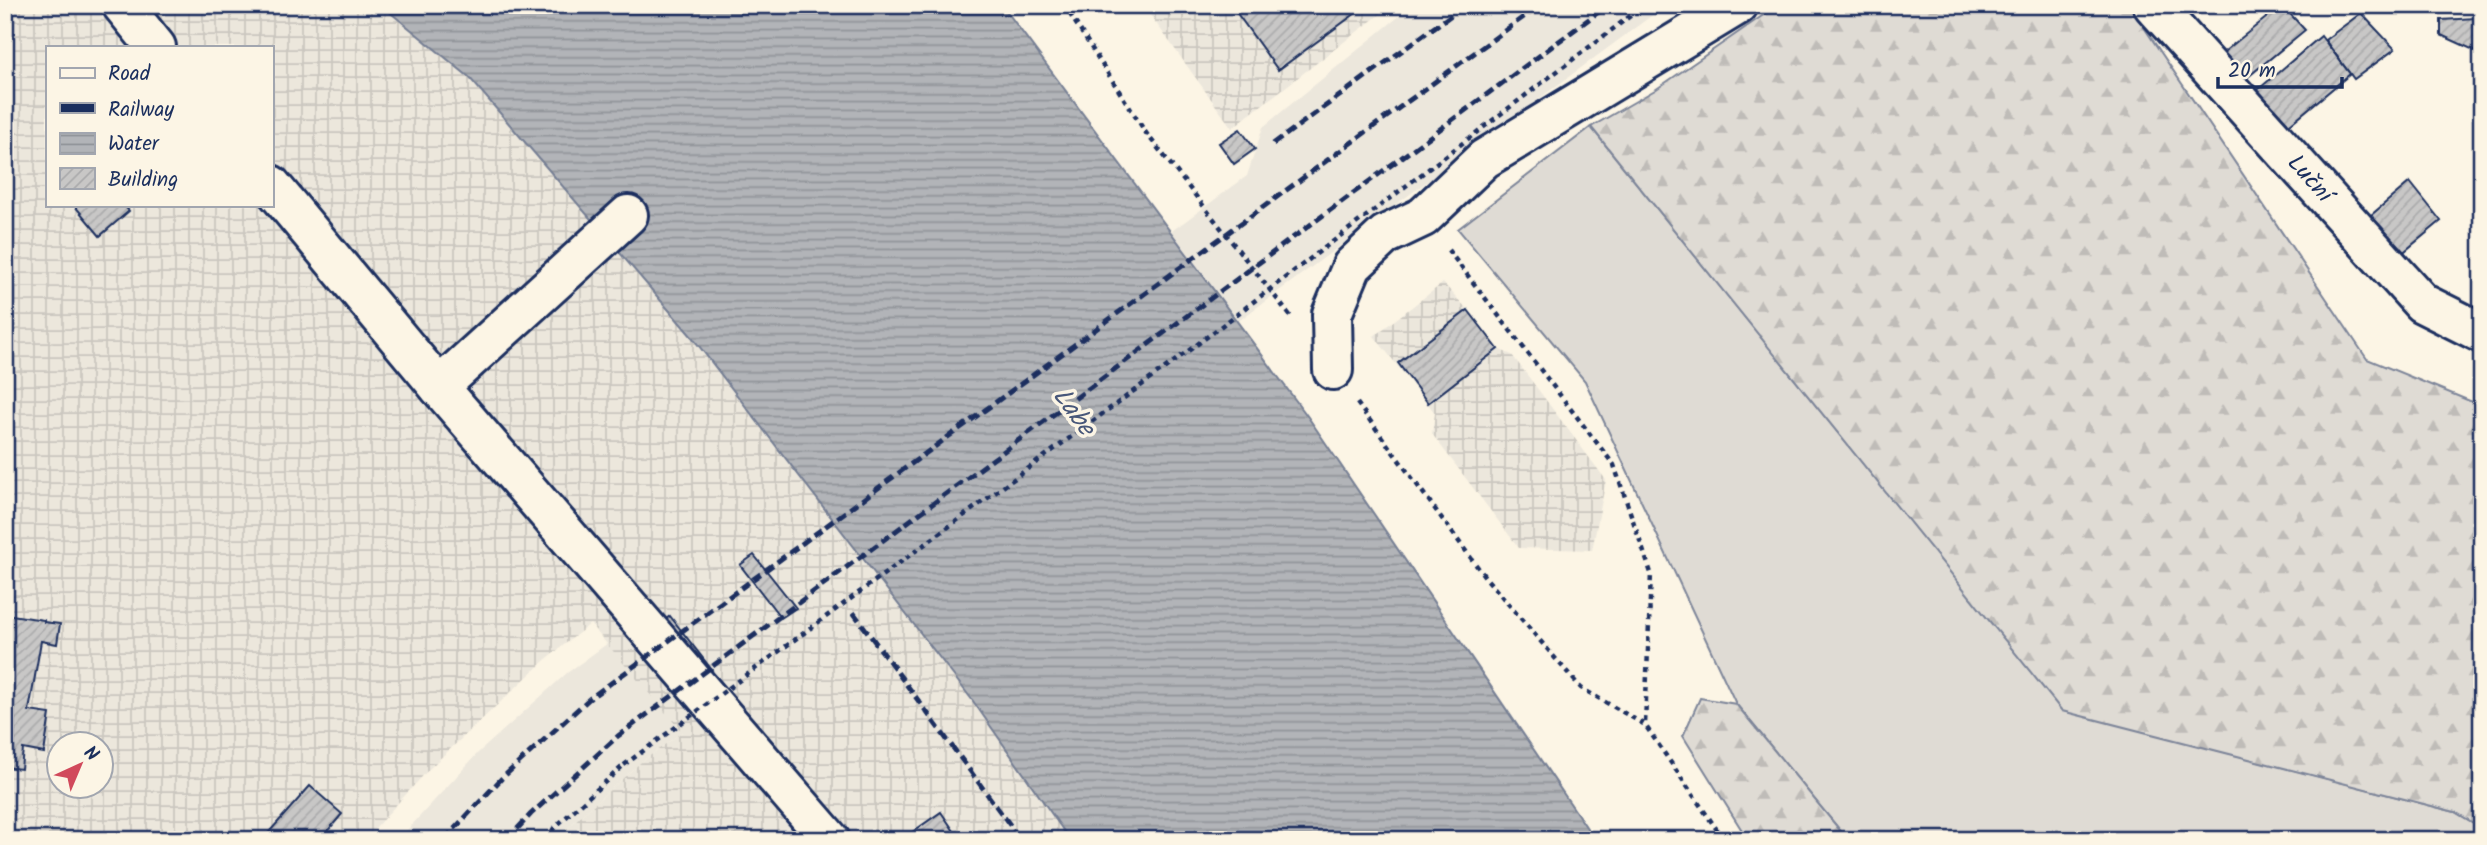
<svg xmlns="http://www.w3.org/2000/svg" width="2487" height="845" font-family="Kalam,sans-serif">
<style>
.built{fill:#ece7dc}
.industrial{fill:url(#industrial-grid);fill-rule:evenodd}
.grass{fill:#dfdbd4;stroke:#7d8599;stroke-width:2}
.forest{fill:url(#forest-firs);stroke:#7d8599;stroke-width:2}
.water{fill:url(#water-rules);stroke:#767f94;stroke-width:2}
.building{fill:url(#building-hatch);stroke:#1b2f5e;stroke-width:2}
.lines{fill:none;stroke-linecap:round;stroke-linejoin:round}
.minor-casing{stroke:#1b2f5e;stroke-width:44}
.path{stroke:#1b2f5e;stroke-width:4.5;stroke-dasharray:5 5;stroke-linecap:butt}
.minor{stroke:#fcf5e5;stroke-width:38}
.rail{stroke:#1b2f5e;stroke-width:5;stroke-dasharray:10 5;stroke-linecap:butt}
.path-bridge{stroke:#1b2f5e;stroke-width:4.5;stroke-dasharray:5 5;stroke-linecap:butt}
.labels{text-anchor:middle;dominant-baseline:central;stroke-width:7;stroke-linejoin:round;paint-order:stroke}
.street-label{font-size:24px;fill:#1b2f5e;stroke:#fcf5e5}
.water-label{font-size:26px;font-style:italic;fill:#485779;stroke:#fcf5e5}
</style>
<defs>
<pattern id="industrial-grid" width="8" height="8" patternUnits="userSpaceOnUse" patternTransform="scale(1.75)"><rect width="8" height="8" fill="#ece7dc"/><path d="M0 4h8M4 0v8" fill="none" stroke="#cac6bf"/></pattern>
<pattern id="forest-firs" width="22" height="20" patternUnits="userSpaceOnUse" patternTransform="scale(1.75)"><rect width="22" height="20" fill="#dfdbd4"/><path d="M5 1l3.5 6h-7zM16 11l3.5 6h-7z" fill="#bfbcb8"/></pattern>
<pattern id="water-rules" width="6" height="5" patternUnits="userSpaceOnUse" patternTransform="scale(1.75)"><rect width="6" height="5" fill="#b2b4b8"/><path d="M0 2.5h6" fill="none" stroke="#909399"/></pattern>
<pattern id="building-hatch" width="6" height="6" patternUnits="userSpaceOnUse" patternTransform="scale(1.75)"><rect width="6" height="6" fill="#c8c7c6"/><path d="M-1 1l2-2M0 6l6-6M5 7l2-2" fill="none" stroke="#ababac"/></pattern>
</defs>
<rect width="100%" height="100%" fill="#fcf5e5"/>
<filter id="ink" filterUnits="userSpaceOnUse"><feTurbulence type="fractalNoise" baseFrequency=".0143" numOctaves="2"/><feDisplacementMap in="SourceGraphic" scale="14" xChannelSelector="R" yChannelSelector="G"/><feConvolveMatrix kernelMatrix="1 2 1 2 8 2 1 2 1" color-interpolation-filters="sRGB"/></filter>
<g filter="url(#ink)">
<polygon class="built" points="1413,5 1666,5 640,763 554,840 398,840 478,753 567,673 1247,176 1263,127"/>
<g class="industrial">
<path d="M5 5H381L469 77 692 337 973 701 1070 840H554L640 763 682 732 590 624 544 661 431 767 364 840H5ZM47 47H271V205H47ZM60 744H102V786H60Z"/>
<polygon points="1143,5 1392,5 1232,128"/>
<polygon points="1443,283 1468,310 1498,349 1512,355 1606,480 1592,550 1519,548 1432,434 1435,413 1374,336"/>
</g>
<polygon class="grass" points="1591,127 2062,710 2455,812 2482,828 2482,840 1848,840 1736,704 1585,381 1458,229"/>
<g class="forest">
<polygon points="1778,5 2129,5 2367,359 2482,406 2482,828 2455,812 2062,711 1591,127 1655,90"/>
<polygon points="1700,698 1736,704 1848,840 1748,840 1683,736"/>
</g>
<polygon class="water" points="381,5 1002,5 1308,417 1595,840 1070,840 973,701 692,337 469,77"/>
<g class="building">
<polygon points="1231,5 1367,5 1278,70"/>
<polygon points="2282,5 2305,30 2243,81 2220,55"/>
<polygon points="2439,5 2482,5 2482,8 2440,11"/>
<polygon points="2361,13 2395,49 2354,79 2325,40"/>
<polygon points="2476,18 2478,52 2441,35 2441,20"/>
<polygon points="2321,36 2350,74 2284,129 2254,93"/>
<polygon points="1240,129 1255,149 1234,164 1219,143"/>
<polygon points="2410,182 2441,221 2394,260 2363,222"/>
<polygon points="74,205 124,205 129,211 100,236"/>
<polygon points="1468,310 1498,349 1428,403 1398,363"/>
<polygon points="754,555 796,608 781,618 740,565"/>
<polygon points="5,614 44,620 44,622 60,624 57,644 41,641 29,711 50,714 44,753 23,749 21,769 5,767"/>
<polygon points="670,616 712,670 701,677 660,624"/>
<polygon points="310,786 342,814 320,840 262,840"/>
<polygon points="941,812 960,840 901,840"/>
</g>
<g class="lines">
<defs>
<g id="minor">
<polyline points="122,5 156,47"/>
<path id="s1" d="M2153 5 2422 303 2482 333"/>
<polyline points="271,185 439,387"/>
<polyline points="628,215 439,387 830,840"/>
<polyline points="1333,370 1332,314 1352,266 1385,235 1423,217 1484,159 1738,5"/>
</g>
</defs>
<use href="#minor" class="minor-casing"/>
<g class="path">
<polyline points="1064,5 1146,133 1292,318"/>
<polyline points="1638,10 1646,5"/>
<polyline points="1448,250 1614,465 1651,573 1645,725"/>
<polyline points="1357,403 1485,577 1581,688 1645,725 1724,840"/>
<polyline points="547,840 554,828 624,765"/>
</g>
<use href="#minor" class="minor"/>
<g class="rail">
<polyline points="1273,144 1465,5"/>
<polyline points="853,612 1021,840"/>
<polyline points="444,840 502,778 589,699 1540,5"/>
<polyline points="507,840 531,814 618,736 1608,5"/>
</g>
<polyline class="path-bridge" points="624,765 1195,346 1638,10"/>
</g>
</g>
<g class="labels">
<g class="street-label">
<text stroke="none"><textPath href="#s1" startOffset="234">Luční</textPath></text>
</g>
<g class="water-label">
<text transform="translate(1073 412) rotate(54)">Labe</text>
</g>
</g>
<rect width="2487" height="845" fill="none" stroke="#fcf5e5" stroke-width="28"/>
<rect x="14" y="14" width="2459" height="817" fill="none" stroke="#1b2f5e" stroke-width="2.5" filter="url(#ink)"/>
<rect x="46" y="46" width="228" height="161" fill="#fcf5e5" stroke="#a2a6af" stroke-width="2"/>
<rect x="60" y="68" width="35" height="10" fill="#fcf5e5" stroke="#a2a6af" stroke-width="2"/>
<text x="108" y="80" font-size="21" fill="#1b2f5e">Road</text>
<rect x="60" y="103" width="35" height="10" fill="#1b2f5e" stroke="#a2a6af" stroke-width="2"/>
<text x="108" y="116" font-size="21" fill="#1b2f5e">Railway</text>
<rect x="60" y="133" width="35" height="21" fill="url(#water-rules)" stroke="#a2a6af" stroke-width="2"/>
<text x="108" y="150" font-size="21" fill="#1b2f5e">Water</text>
<rect x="60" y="168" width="35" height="21" fill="url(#building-hatch)" stroke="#a2a6af" stroke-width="2"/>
<text x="108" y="186" font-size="21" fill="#1b2f5e">Building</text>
<g transform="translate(80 765) rotate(44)"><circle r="33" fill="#fcf5e5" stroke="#a2a6af" stroke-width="2"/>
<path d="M0-5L12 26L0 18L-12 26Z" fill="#d1495b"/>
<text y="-10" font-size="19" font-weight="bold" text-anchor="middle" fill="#1b2f5e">N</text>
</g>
<path d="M2218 77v10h124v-10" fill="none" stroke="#1b2f5e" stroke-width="3.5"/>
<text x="2228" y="77" font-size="21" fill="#1b2f5e" stroke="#fcf5e5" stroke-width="5" paint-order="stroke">20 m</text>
</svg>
